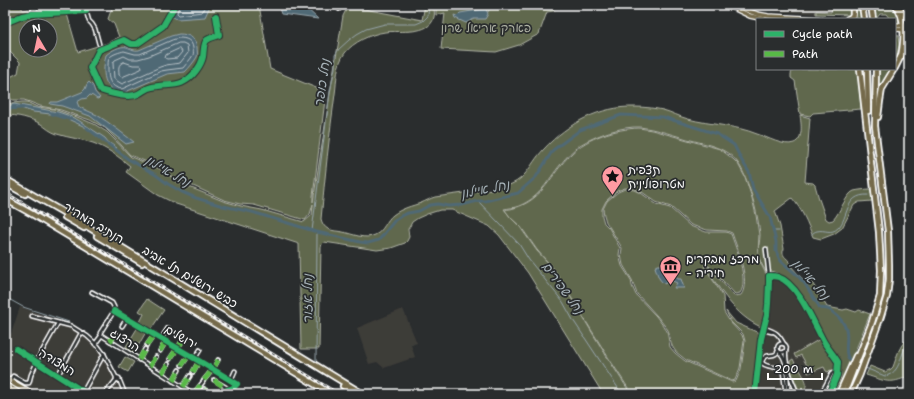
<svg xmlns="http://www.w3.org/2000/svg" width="914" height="399" font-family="'Shantell Sans','Playpen Sans Hebrew',sans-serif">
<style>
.built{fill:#3e3c39}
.green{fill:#61684e;stroke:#b0b4a6;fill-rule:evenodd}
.water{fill:#506975;stroke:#96a5ac}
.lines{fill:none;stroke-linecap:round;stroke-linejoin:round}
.shore{stroke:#b9c3c8;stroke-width:1}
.stream{stroke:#96a5ac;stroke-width:1}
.river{stroke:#506975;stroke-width:3}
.minor-casing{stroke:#fff;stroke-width:5.5}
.major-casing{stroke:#fff;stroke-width:6}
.highway-casing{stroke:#fff;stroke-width:8}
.minor{stroke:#2a2d2e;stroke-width:2.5}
.major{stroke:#746b4b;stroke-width:3.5}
.highway{stroke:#746b4b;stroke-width:4.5}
.rail-casing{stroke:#fff;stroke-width:2.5}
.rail{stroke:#2a2d2e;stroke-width:1;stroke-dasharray:3;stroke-linecap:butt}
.quiet{stroke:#58b947;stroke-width:5;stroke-dasharray:10 5;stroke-linecap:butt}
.cycleway-casing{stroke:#2a2d2e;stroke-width:8}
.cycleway{stroke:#2db169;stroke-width:6}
.labels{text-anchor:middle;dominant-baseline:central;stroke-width:3.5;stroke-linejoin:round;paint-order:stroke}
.park-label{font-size:12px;fill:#b0b4a6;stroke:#2a2d2e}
.poi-label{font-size:12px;fill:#fff;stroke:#2a2d2e;text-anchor:start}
.street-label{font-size:12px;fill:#fff;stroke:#2a2d2e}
.water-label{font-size:13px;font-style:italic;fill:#a8b4ba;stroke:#2a2d2e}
</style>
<rect width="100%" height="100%" fill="#2a2d2e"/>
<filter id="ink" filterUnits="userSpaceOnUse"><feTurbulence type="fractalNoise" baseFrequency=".025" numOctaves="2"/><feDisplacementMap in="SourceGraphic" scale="8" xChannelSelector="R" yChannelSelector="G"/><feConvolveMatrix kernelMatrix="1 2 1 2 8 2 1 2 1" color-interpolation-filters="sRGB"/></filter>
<g filter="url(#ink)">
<g class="built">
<polygon points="756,5 833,5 832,12 816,11 816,14 784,12 769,9"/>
<polygon points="770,271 782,276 788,280 804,300 811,316 839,362 841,376 832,394 754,394 759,333 766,307 767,276"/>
<polygon points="20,307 70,324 99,346 107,354 124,394 40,394 5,375 5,335 11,334"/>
<polygon points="403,309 417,343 411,345 415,357 384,368 377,362 369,364 357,328"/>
</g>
<g class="green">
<polygon points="7,5 20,5 23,10 29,9 28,13 5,22"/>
<polygon points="39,5 61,5 61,10 38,11"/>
<path d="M113 5H259L270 69 326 92 313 196V202L332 81 343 16 348 6 422 20 425 5H433C434 9 435 13 434 17 430 36 399 30 385 32 371 34 353 42 345 53 336 64 337 81 335 94 329 136 325 177 321 219 322 223 324 227 328 229 332 231 338 231 343 232 353 234 365 240 375 235 384 231 386 220 393 215 402 208 412 206 421 203 426 201 431 198 435 197L500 188C528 181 527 167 544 149 568 123 600 106 635 107 644 107 654 108 663 110 671 112 680 117 688 119 711 125 735 125 757 134 767 137 784 147 794 143 804 139 801 123 800 115L810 118 805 182 813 183 815 185 819 199 826 219 829 221 833 220C840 213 846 194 854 191 859 190 865 189 871 189L872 201 859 202 854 205 842 228 834 234 821 239 813 237C807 222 803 211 792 198L775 211 780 226 784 249C780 255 787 258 790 262V265L807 284 811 281 827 307 843 310 847 309 856 312 859 310 870 314 856 349 837 394H832C835 389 841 381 841 375 840 359 831 352 824 339 810 316 801 279 771 271L768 275C764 268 759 261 758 253 758 247 760 241 760 235 759 217 748 177 738 163 726 146 703 144 684 138 670 134 656 129 640 127 622 126 596 135 580 145 573 150 566 157 561 164 546 182 542 196 519 206 514 208 509 208 504 209L511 218 520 227 537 251 553 268 607 357 631 394H603L528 273 499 235 489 226 452 210H440L427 214 418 218 412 222 410 226 408 229 409 237 407 241 405 243 391 248 377 250 324 242 322 244 321 247 319 349H301L299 244 176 204 158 195 126 172 130 166C119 157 107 148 93 143 82 139 69 138 57 134 51 132 46 128 41 124 30 118 18 115 5 115V104L22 102H27L37 107 54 109 77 117 94 124 107 132 114 139 131 157 163 170 177 182 223 201 241 206 262 210 304 222 312 215 313 204 310 214 305 220 254 205 240 204 224 200 171 176 164 169 130 155 114 137 105 128 90 120 61 110 40 106 30 102 24 100H12L5 91V86L8 83V78L18 73 20 62 5 47V27L24 17 67 14 78 52 107 43 119 37 114 24 108 19ZM26 26H50V50H26Z"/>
<polygon points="436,5 553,5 554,11 547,12 539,34 519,45 496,52 441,49 445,13 436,15"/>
<polygon points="833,5 839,5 840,8 848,8 848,5 851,5 852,12 851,15 816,14 816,11 831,12"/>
<polygon points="855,5 860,5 862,19 857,19"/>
<path d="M873 5H894C897 11 900 18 898 24L895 23V19H890L886 14H880L876 19H875Z"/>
<polygon points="895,35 898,35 899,45 895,64"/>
<polygon points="793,69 858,69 861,109 813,113 810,116 800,114 795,81 791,78 791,74"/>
<polygon points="878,69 892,69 883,83 882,82 880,86 879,86 878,84"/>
<path d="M639 128 652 130 720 149 733 159 738 164 745 177 752 198 756 215 759 235 758 254 760 262 767 276 766 307 761 327C734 315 721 290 705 267H709L734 296 741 295C751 281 737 248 732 233L727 231 707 230 691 225 671 207 656 202 642 192 635 189 625 188 617 191 606 201 602 209V216L604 223 609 228 620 248 619 255 622 266 631 280 632 286 636 295 656 316 667 331 670 347 675 353 685 361 732 382 736 381 741 369 745 341 743 334 731 322 726 311 736 323 759 333 754 394H632L608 357 553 268 537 250 521 227 511 218 505 210C508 209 512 209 514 208 544 200 551 173 571 154 588 137 615 129 639 128Z"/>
<path d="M625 189 635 190 641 193 656 204 670 208 690 226 706 232H726L731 234C736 248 749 281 740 293L735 294 709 266 705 265 704 266 723 296 724 312 730 322 742 335 744 341 740 368 735 380 732 381 686 360 676 352 672 346 668 330 657 316 637 294 634 286 632 280 623 265 621 255 622 248 610 228 606 222 604 215 603 209 607 201 618 192Z"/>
<polygon points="147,299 164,310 151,329 140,322 144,314 139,311"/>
<polygon points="138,327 146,332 134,353 125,348"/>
<path d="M909 338V376C889 385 886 381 866 375L870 366 885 372 891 369 893 367C897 357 899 344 909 338Z"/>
<polygon points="820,339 832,357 837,363 837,368 835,371 832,371 830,370 828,372 826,371 824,367 808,373 807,370 809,369 801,355 796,358 794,354"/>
<polygon points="125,357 134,362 128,372 119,367"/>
<path d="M793 359 798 370H800C805 379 811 386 800 393L792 374 790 361Z"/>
</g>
<g class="water">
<polygon points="177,5 210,5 210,6 205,17 177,19 171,16 175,6"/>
<polygon points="278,5 303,5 318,19 281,14"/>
<polygon points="484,9 486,9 488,14 485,19 474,19 466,23 455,18 454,15 457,16 460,13"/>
<path d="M179 34C188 34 195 37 197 47 197 50 198 54 197 57 194 62 189 68 185 72L167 74 123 93C102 91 102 71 106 55 111 51 120 45 127 47 132 49 134 51 139 50L171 36Z"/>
<path d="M89 82 93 86 95 92 100 98 97 99 93 96 90 95 87 98 82 99 77 102 79 107C85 110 91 112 97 115 110 123 122 133 134 142L126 144 90 116 62 106 50 104 51 102H57L82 92 85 89 87 84Z"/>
<polygon points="14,104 58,112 67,115 78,120 105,138 108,142 117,148 114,148 103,139 83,126 59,115 33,112 17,107 9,110 5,110 5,107"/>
<path d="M667 261 670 263H673L674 273 678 279H681L684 288H674L677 283 668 279 665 284C658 280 658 275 655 267L658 265H662Z"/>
</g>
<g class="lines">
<g class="shore">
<polyline points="179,5 177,13 179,15 202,12 206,5"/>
<path d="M179 38C186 38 192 40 193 48 193 50 194 53 193 55 191 59 186 64 183 68L167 70 161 71 122 89C109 87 108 78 108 68 108 65 108 60 109 58 112 54 120 52 124 51L135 54H140L172 40Z"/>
<polygon points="179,43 183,43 187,45 188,53 180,63 166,65 160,67 122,84 114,79 113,63 115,60 124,56 130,59 138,59 149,56 174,45"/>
<polygon points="179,49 181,50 182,52 177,58 167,59 165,58 166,55"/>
<path d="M124 62 133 65H141L142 67 141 69 122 77 119 75C119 69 117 64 124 62Z"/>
</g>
<g class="stream">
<polyline points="488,12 490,8"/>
<polyline points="478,201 519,244 529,260 563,302 573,320 622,394"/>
<polyline points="312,231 330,91 335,68 335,55 339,49 349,40 357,34 366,29 385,24 416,24 423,21 428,16 429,5"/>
<polyline points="773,231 779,231"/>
<path d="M812 234C812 233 816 231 817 231 825 229 831 235 838 228 849 218 844 194 868 195"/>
<polyline points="5,297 23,307 69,322"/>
<polyline points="316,363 317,232"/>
<path d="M865 368 885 376C902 373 899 353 909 342"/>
</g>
<g class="river">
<polyline points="5,109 23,108"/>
<polyline points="52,114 69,119"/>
<path d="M87 128 128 159 156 175 168 184 182 192 196 198 223 206 252 212 317 232 360 242 368 243 379 240 395 220 401 216 408 213 419 211 430 205 438 204 448 206 462 205 478 201H485L518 193 536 177 553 150 580 130 621 115 663 117 717 134 734 145 742 161 749 172 753 189 770 217 776 242V251L779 258 781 261 797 275 805 284 820 308C823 309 827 308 830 310 832 311 833 313 835 314 840 318 844 323 846 329 849 340 842 355 852 363"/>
</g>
<defs>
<g id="minor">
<polyline points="86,5 86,11 89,21 92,24 95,29 99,44"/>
<polyline points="339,9 343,5"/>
<polyline points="35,13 36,5"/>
<polyline points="32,14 34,5"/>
<polyline points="5,23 22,16 32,14 86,11"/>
<polyline points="766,249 769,276"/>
<polyline points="92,292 112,303 114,307 114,311"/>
<polyline points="114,311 199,361 237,384 233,388 217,394"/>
<polyline points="114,311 100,333 101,335 194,394"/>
<polyline points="32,316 71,326 87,336 98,346 104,354 116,377 116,379 118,380 119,378 116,377"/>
<polyline points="122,326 127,318"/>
<path d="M764 328C776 332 778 333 784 344"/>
<polyline points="763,330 772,332"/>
<polyline points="161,339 168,328"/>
<polyline points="110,341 116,334"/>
<circle cx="782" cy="348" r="4.5"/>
<polyline points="95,344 101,336"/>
<polyline points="147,345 155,334"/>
<polyline points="16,349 87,394"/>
<polyline points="160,351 166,341"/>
<path d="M778 351C775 358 770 353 765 357 755 366 774 367 778 368 781 370 781 370 783 372L786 394"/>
<path d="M786 351C784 361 793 385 798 394"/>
<path d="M780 353C789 361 786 383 789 394"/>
<polyline points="195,358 200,350"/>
<polyline points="170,359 183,340"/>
<polyline points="139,360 145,349"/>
<polyline points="36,362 58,323"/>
<polyline points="182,365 189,355"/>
<polyline points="150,366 156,357"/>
<polyline points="193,372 199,361"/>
<polyline points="162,373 168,364"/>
<polyline points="58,375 81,333"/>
<polyline points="119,379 125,394"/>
<polyline points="10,380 13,376 25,383 29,383 31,375 37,362"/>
<polyline points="204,380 213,369 218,360"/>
<polyline points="214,380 229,389"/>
<polyline points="231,380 235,371"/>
<polyline points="173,381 179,370"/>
<polyline points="183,387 190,376"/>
<polyline points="204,389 208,394"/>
<polyline points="83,392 104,354"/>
<polyline points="194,393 203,382"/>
<polyline points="105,394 116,380"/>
<path d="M755 394 761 339 767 315 768 304 769 282V276C772 276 775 276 778 277 798 283 814 324 824 342 828 349 834 355 838 362L837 375 829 394"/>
<polyline points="821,394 832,373 834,372 838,373"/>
</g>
<g id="major">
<polyline points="727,5 750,16 764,19"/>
<polyline points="734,5 757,14 768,16 821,19"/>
<polyline points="895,25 909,26"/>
<polyline points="895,29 909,30"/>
</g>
<g id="highway">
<polyline points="862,5 864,19"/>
<polyline points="871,5 873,19"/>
<path d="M896 6C906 19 904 42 901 57"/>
<polyline points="900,9 909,18"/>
<path d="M848 19C855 17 853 11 852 5"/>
<polyline points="905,41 906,36 909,32"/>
<polyline points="895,68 902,54"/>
<polyline points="867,69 868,111"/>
<polyline points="878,117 880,101 882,89 894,69"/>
<polyline points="5,179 75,219 363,394"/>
<polyline points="5,183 25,194"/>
<polyline points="5,199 32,214 331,394"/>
<polyline points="65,217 84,228"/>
<polyline points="97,236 142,263"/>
<polyline points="5,378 32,394"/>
<polyline points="5,385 21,394"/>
<polyline points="343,386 357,394"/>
<polyline points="839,394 856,356"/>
<polyline points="844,394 872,322 880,296 881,270 879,232 860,69"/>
<polyline points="851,394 860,374 880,319 887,296 889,279 889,264 888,231 875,126 876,69"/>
</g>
</defs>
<use href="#minor" class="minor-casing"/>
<use href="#major" class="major-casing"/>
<use href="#highway" class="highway-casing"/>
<use href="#minor" class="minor"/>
<use href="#major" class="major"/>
<use href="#highway" class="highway"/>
<defs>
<polyline id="rail" points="5,192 339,394"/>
</defs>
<use href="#rail" class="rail-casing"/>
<use href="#rail" class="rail"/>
<g class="quiet">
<polyline points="110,341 116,334"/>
<polyline points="147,345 155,334"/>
<polyline points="160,351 166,341"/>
<polyline points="170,359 183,340"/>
<polyline points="139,360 145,349"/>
<polyline points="182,365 189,355"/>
<polyline points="150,366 156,357"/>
<polyline points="193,372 199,361"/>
<polyline points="162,373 168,364"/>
<polyline points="204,380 213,369 218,360"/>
<polyline points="214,380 229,390"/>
<polyline points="173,381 179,370"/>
<polyline points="183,387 190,376"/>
<polyline points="204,389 208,394"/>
<polyline points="194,393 203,382"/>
</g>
<defs>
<g id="cycleway">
<path d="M175 5 163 26 137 44H131L124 40 99 50 90 68 100 90C110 93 128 99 138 94 144 91 146 88 152 87 172 83 182 89 196 71 199 67 202 62 203 57 204 52 203 43 207 40 211 37 215 37 219 35L216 16"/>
<polyline points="5,23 22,16 32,14 86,11"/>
<polyline points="114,311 199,361 237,384 233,388 217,394"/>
<polyline points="16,349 87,394"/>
<path d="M755 394 761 339 767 315 768 304 769 282V276C772 276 775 276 778 277 798 283 814 324 824 342 828 349 834 355 838 362L837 375 829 394"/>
</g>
</defs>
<use href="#cycleway" class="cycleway-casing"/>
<use href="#cycleway" class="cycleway"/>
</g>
</g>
<defs>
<symbol id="sight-pin" viewBox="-11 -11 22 30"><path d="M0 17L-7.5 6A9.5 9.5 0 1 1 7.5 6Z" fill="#ff9aa2" stroke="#2a2d2e"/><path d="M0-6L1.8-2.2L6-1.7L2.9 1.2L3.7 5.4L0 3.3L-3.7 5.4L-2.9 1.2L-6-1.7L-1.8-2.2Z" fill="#111"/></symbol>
<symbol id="museum-pin" viewBox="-11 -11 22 30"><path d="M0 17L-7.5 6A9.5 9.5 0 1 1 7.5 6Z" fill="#ff9aa2" stroke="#2a2d2e"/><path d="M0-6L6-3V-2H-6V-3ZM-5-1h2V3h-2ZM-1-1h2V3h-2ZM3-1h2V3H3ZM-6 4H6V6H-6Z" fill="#111"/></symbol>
</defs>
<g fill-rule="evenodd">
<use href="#sight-pin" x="600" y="164" width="25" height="34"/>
<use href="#museum-pin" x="658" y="254" width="25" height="34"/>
</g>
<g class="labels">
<g class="park-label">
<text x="486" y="28">פארק אריאל שרון</text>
</g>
<g class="poi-label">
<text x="628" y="170">תצפית<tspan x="628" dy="14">מטרופולינית</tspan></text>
<text x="686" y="259">מרכז מבקרים<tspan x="686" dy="14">- חיריה</tspan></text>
</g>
<g class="street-label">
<text transform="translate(94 223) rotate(31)">הנתיב המהיר</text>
<text transform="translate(190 277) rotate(31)">כביש ירושלים תל אביב</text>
<text transform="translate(181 337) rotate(30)">ירושלים</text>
<text transform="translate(125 340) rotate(32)">הרצוג</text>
<text transform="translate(57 362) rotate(32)">המצודה</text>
</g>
<g class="water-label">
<text transform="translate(322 83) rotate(-82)">נחל כופר</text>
<text transform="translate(168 171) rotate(30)">נחל איילון</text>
<text transform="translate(485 189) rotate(-11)">נחל איילון</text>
<text transform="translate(811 279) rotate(49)">נחל איילון</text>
<text transform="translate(563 288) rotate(54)">נחל שפירים</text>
<text transform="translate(307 299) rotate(-90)">נחל אזור</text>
</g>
</g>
<rect width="914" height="399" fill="none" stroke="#2a2d2e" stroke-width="20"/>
<rect x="10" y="10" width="894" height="379" fill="none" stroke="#fff" stroke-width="1.5" filter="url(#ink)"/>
<rect x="756" y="18" width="140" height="52" fill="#2a2d2e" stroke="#7f8182"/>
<rect x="764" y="31" width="20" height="6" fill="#2db169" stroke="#7f8182"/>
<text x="792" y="38" font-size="12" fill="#ffffff">Cycle path</text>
<rect x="764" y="51" width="20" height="6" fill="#58b947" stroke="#7f8182"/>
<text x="792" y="58" font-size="12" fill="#ffffff">Path</text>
<g transform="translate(38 38) rotate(351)"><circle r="19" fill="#2a2d2e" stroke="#7f8182"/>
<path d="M0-3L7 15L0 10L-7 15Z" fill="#ff9aa2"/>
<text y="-6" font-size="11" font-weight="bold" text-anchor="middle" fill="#ffffff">N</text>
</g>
<path d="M768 373v6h54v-6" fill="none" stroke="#ffffff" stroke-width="2"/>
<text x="774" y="373" font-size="12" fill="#ffffff" stroke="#2a2d2e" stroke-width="3" paint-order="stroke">200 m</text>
</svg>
